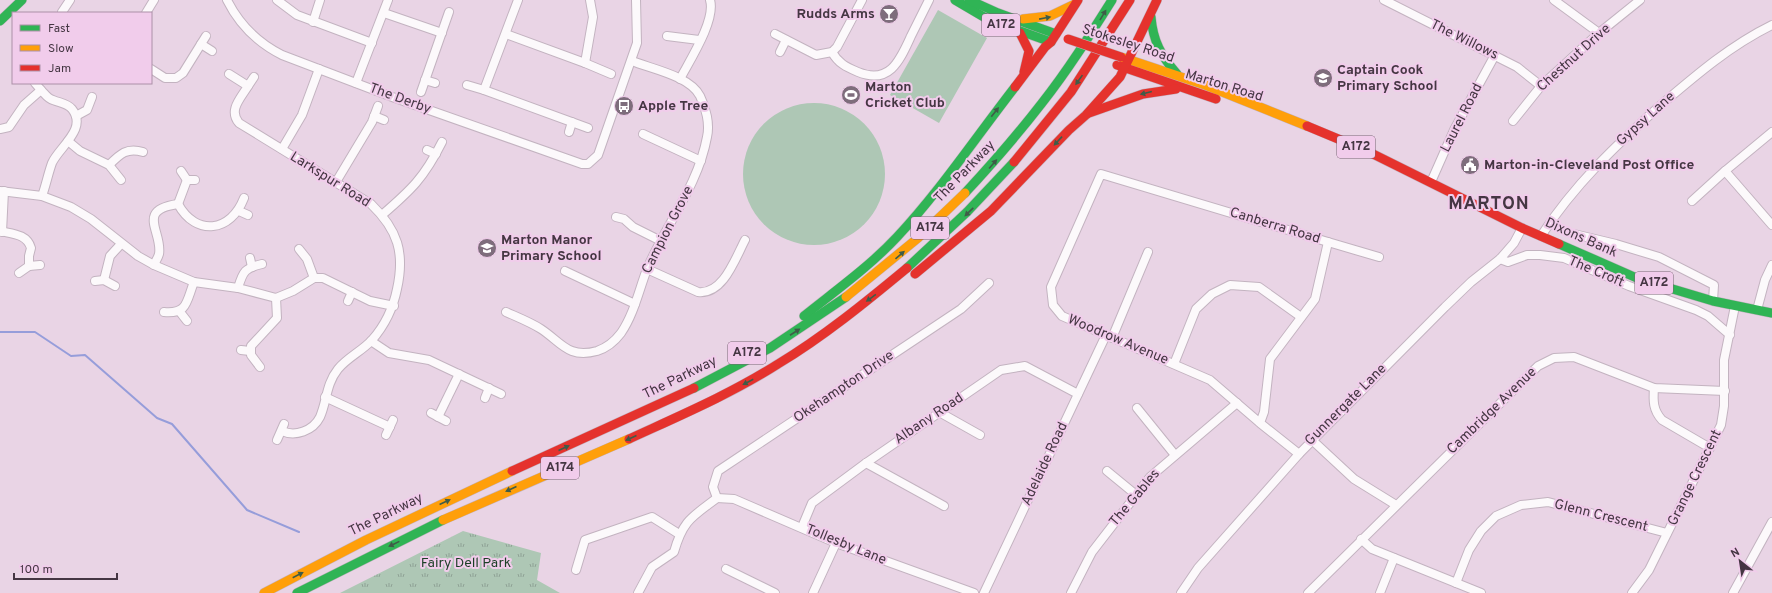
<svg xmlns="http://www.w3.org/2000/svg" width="1772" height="593" font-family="Overpass,sans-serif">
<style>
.grass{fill:#aec7b5}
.park{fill:url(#park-tufts)}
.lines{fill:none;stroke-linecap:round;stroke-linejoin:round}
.stream{stroke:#969dda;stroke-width:2}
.street-casing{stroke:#c3b3c0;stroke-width:10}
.fast-casing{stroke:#c3b3c0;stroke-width:10}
.slow-casing{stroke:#c3b3c0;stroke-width:10}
.jam-casing{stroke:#c3b3c0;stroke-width:10}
.street{stroke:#fcf9fb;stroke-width:8}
.fast{stroke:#30b455;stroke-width:9}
.slow{stroke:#ff9f0a;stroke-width:9}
.jam{stroke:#e5322d;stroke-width:9}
.jam-bridge-casing{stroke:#c3b3c0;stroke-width:10;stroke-linecap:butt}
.jam-bridge{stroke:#e5322d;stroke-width:9}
.oneway{fill:#3f5c48}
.labels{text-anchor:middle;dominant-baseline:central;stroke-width:4;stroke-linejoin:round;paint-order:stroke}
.shield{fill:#f1cceb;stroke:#796375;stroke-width:1}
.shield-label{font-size:13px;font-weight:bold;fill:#453643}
.poi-label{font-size:14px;font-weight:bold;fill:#453643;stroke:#f1cceb;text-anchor:start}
.street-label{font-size:14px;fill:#453643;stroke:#f1cceb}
.park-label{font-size:14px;fill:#1b3f26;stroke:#f1cceb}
.district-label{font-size:18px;font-weight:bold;letter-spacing:1px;fill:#453643;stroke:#f1cceb}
</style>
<defs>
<pattern id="park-tufts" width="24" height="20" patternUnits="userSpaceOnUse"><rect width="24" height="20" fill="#aec7b5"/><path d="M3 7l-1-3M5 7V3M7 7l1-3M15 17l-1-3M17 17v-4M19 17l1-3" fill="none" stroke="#8fa295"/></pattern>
</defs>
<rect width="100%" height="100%" fill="#e9d4e5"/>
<g class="grass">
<polygon points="938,10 987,38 939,123 890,95"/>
<circle cx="814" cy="174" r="71"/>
</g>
<polygon class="park" points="463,531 541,553 537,580 560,593 340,593"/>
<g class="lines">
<polyline class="stream" points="0,332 35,332 71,356 85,355 157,418 172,424 247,510 299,532"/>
<defs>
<g id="street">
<path d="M227 0C239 24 258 43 282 55L395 98 582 164H588L598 155 637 43 636 0"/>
<polyline points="277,0 297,15 372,43"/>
<polyline points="518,0 484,90 588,128"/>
<polyline points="1384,0 1517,67 1541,86"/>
<polyline points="1554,0 1599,33"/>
<polyline points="62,12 70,0"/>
<polyline points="146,13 154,0"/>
<polyline points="384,13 442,33"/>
<polyline points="313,22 320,0"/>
<polyline points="506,34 585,63 593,17 590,0"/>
<polyline points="775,34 816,55 832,52 837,47 862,0"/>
<polyline points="667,36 699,40"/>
<polyline points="201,44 206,36"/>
<polyline points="780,52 786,40"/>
<path d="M832 52C838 63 846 67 858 72 890 85 900 60 911 36 917 24 923 12 929 0"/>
<polyline points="585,63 611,74"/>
<polyline points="151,69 165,78 176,78 183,73 201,44 212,51"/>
<path d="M229 74 248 86C241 98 228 110 239 123L371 204C398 230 405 253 397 289 393 309 386 324 372 340 362 351 348 357 338 369 326 384 327 401 320 417 313 431 295 437 282 431"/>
<path d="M680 79C690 60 716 20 710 0"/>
<polyline points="425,80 435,83"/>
<polyline points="35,83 41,90"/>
<polyline points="356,83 388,0"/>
<polyline points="467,85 484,90"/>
<polyline points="248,86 254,77"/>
<polyline points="421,92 449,12"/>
<polyline points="76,116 87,110 92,97"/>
<polyline points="374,116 384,120"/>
<polyline points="1513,121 1541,86 1599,33 1640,0"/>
<path d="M0 129 9 127 24 105 41 90C45 94 48 99 53 100 60 103 67 103 72 109 88 129 59 147 52 163 48 174 46 185 42 196"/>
<polyline points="569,132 572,122"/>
<polyline points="1772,132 1725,171 1772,225"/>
<polyline points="643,134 701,161"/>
<polyline points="68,141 80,151 109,165 121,180"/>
<polyline points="282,149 302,115 319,69"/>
<polyline points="427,150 436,154"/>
<path d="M109 165C120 154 127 147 143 152"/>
<polyline points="181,171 187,180"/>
<polyline points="336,182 372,122 378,106"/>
<polyline points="1431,182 1454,130 1495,55"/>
<polyline points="0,191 42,196 71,207 91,219 138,256 154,265 194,282 238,288 276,298 293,291 314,278 323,278 370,301 394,306"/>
<polyline points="1692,201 1725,171"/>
<polyline points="178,204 187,180 195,180"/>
<polyline points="239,211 248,215"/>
<path d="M382 215C411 190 424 178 442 142"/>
<polyline points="616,217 624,219 633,227 661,241"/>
<path d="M0 231C13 234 27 234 31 248L29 256V266"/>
<polyline points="2,232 4,191"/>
<polyline points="1574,234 1616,244 1659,257 1714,285 1713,301"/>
<path d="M1541 236C1574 185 1617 144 1662 104 1696 75 1731 45 1772 25"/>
<polyline points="1328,242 1379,257"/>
<polyline points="299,249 307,259 314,278"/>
<polyline points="250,258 252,267"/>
<polyline points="1500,259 1508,262 1527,255 1540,255 1564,258 1629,286 1696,310 1708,316 1730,335"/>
<path d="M154 265C155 262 158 258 159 254 163 232 135 210 178 204 196 237 231 232 244 198"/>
<path d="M647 269 698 292C723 295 735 259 745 240"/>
<polyline points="565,271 635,304"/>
<polyline points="19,273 29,266 40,265"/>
<polyline points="104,280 110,256 121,244"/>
<polyline points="95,281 104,280 115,286"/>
<path d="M238 288C243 271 245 268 262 264"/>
<polyline points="348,301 352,292"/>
<polyline points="1757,310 1765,280 1772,265"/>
<path d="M164 312C188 314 186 302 194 282"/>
<polyline points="180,312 187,321"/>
<path d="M506 312C517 317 530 322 541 329 561 342 568 359 597 351 606 348 615 341 621 333 634 314 639 290 647 269 666 224 698 186 707 137 710 124 706 108 700 96 690 76 652 69 632 61"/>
<polyline points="1112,338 1148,252"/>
<polyline points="371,341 389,353 429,360 501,394"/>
<polyline points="241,350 250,351"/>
<polyline points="1174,364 1196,309 1212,294 1230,285 1259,287 1301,317"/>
<polyline points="260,367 251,355 251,346 277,318 276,298"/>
<path d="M1654 388C1653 401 1653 410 1662 420L1710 448"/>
<polyline points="325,397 390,427"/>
<polyline points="485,398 489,388"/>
<polyline points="1137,408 1175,455"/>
<polyline points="939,412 980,435"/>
<polyline points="431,413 446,421"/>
<polyline points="438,417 459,374"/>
<polyline points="1260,423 1264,412 1270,359 1315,299 1328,242 1101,174 1051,287 1053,305 1062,316 1210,380 1260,423 1299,454"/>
<polyline points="386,435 393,420"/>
<polyline points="277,440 284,424"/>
<polyline points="1312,440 1354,479 1396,505"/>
<polyline points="866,463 944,506"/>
<polyline points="1107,471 1135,494"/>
<polyline points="717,498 713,487 718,471 961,309 989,283"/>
<polyline points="717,498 734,499 836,543 974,593"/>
<polyline points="802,527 812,503 866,463 1001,370 1025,366 1078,394"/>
<polyline points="1361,539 1372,549 1481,593"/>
<polyline points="726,569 775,593"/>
<polyline points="576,570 585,540 652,517 679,534"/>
<polyline points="1456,583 1469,550 1481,531 1496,516 1521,505 1548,502 1667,533"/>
<path d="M638 593 652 567 674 552C683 520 692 517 717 498"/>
<polyline points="813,593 836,543"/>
<polyline points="984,593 1106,335"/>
<polyline points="1071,593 1092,552 1150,477 1237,403"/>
<polyline points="1181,593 1198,568 1299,454 1445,307 1471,282 1500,259 1514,243 1522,228"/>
<polyline points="1308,593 1538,366 1554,358 1574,357 1654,388 1725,391"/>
<polyline points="1380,593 1394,558"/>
<polyline points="1632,593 1649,570 1721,425 1724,406 1724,360 1735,306"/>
<polyline points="1733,593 1772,522"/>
</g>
<g id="fast">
<polyline points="955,0 989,20 1051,42"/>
<polyline points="969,0 998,13 1056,34"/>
<path d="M1151 17C1153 41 1161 56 1177 74"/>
<polyline points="0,21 22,0"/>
<path d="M965 193C992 164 1018 134 1042 103 1068 70 1090 35 1112 0"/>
<polyline points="1559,244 1639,279 1713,301 1772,313"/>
<polyline points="907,268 967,212 1014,162"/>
<path d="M804 316C835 291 869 267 897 237 940 191 976 137 1015 87"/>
<polyline points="694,388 770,348 846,297"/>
<polyline points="297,593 443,520"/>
</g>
<g id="slow">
<polyline points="1023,19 1050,16 1075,4"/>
<polyline points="1121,57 1205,85 1307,126"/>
<polyline points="846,297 918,238 965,193"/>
<polyline points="443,520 629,439"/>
<polyline points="264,593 366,540 512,471"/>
</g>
<g id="jam">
<polyline points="1020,33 1029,51 1024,72"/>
<polyline points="1117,65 1216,99"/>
<polyline points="1015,87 1045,47 1051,42 1078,0"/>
<polyline points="1089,113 1143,94 1176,89"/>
<polyline points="1307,126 1367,151 1522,228 1559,244"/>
<polyline points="1014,162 1071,92 1130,0"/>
<polyline points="915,274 991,211 1069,130 1086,115 1120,77 1157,0"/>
<path d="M629 439C679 416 731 394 778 364 823 337 866 302 907 268"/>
<polyline points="512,471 694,388"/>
</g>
</defs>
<use href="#street" class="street-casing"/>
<use href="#fast" class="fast-casing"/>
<use href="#slow" class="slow-casing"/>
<use href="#jam" class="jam-casing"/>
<use href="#street" class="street"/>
<use href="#fast" class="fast"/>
<use href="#slow" class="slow"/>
<use href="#jam" class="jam"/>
<defs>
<polyline id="jam-bridge" points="1068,39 1121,57"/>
</defs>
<use href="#jam-bridge" class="jam-bridge-casing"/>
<use href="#jam-bridge" class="jam-bridge"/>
</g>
<defs><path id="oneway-solid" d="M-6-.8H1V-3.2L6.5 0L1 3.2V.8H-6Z"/></defs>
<g class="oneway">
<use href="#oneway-solid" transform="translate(1103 15) rotate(-59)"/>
<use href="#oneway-solid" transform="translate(1045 18) rotate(-11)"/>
<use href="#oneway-solid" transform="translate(1079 80) rotate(125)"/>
<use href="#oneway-solid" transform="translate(1146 93) rotate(166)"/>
<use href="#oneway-solid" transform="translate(995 112) rotate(-52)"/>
<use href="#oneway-solid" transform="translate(1058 141) rotate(133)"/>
<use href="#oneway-solid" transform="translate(993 164) rotate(-49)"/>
<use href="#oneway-solid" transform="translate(969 212) rotate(136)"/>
<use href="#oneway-solid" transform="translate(900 255) rotate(-41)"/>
<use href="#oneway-solid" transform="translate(871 298) rotate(144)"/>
<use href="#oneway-solid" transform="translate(795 332) rotate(-33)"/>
<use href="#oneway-solid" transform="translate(748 382) rotate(152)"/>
<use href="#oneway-solid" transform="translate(631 438) rotate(156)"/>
<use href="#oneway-solid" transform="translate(564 448) rotate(-24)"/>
<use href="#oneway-solid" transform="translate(511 489) rotate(156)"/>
<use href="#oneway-solid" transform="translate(445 502) rotate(-25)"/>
<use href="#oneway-solid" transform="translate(394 544) rotate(154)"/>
<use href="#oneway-solid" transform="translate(298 575) rotate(-27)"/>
</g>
<defs>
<symbol id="bar-disc" viewBox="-11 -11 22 22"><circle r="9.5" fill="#7e6d7c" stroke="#f1cceb"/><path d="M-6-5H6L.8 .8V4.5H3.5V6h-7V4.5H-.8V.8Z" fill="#fff"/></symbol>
<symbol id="school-disc" viewBox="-11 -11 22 22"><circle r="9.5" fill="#7e6d7c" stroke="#f1cceb"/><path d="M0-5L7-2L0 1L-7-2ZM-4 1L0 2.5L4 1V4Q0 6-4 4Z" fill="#fff"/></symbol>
<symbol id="stadium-disc" viewBox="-11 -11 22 22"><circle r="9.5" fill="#7e6d7c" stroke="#f1cceb"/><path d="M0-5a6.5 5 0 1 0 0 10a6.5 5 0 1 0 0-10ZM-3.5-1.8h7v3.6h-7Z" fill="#fff"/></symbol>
<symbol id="bus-disc" viewBox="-11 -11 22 22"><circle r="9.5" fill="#7e6d7c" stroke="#f1cceb"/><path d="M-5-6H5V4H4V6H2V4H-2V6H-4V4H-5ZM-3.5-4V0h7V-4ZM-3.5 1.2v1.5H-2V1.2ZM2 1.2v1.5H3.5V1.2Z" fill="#fff"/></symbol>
<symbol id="civic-disc" viewBox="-11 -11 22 22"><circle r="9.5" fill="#7e6d7c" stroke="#f1cceb"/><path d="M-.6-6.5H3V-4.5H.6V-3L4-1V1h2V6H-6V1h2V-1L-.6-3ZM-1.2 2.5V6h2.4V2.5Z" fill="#fff"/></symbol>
</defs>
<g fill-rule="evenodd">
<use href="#bar-disc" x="878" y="3" width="22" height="22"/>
<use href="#school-disc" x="1312" y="67" width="22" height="22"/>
<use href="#stadium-disc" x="840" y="84" width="22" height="22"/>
<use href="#bus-disc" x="613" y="95" width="22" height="22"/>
<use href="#civic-disc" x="1459" y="154" width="22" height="22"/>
<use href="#school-disc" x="476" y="237" width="22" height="22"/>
</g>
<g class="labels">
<g class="shield">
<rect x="982" y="14" width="38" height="22" rx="3"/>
<rect x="1337" y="136" width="38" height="22" rx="3"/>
<rect x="911" y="217" width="38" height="22" rx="3"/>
<rect x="1635" y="272" width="38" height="22" rx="3"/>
<rect x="728" y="342" width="38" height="22" rx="3"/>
<rect x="541" y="457" width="38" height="22" rx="3"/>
</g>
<g class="shield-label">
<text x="1001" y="25">A172</text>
<text x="1356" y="147">A172</text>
<text x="930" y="228">A174</text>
<text x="1654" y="283">A172</text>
<text x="747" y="353">A172</text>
<text x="560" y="468">A174</text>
</g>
<g class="poi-label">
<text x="875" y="14" text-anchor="end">Rudds Arms</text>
<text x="1337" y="70">Captain Cook<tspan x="1337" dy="16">Primary School</tspan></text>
<text x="865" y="87">Marton<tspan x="865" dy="16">Cricket Club</tspan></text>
<text x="638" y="106">Apple Tree</text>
<text x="1484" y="165">Marton-in-Cleveland Post Office</text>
<text x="501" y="240">Marton Manor<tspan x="501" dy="16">Primary School</tspan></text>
</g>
<g class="street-label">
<text transform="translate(1464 40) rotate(26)">The Willows</text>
<text transform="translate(1128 44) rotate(18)">Stokesley Road</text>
<text transform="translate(1574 58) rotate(-42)">Chestnut Drive</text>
<text transform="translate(1224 86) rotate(17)">Marton Road</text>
<text transform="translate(400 99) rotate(20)">The Derby</text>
<text transform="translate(1462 118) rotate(-63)">Laurel Road</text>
<text transform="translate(1646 119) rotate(-42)">Gypsy Lane</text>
<text transform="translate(965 172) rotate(-46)">The Parkway</text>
<text transform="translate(330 180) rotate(32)">Larkspur Road</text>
<text transform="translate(1275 226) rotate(17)">Canberra Road</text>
<text transform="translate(668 230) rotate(-63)">Campion Grove</text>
<text transform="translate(1581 238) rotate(24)">Dixons Bank</text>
<text transform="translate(1596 272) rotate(23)">The Croft</text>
<text transform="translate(1118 340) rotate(23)">Woodrow Avenue</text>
<text transform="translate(680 378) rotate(-26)">The Parkway</text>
<text transform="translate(844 387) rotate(-34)">Okehampton Drive</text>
<text transform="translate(1346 405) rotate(-45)">Gunnergate Lane</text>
<text transform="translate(1492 411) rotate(-44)">Cambridge Avenue</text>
<text transform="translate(929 419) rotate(-34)">Albany Road</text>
<text transform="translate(1045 464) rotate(-65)">Adelaide Road</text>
<text transform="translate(1695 478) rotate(-64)">Grange Crescent</text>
<text transform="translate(1135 498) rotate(-50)">The Gables</text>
<text transform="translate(386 515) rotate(-26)">The Parkway</text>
<text transform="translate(1601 516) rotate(14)">Glenn Crescent</text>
<text transform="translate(846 545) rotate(22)">Tollesby Lane</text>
</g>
<g class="park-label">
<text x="466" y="563">Fairy Dell Park</text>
</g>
<g class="district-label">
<text x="1489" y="204">MARTON</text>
</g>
</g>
<rect x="12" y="12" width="140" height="72" fill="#f1cceb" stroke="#ac90a8"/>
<rect x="20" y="25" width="20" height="6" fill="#30b455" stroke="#ac90a8"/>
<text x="48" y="32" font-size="12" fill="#453643">Fast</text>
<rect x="20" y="45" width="20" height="6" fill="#ff9f0a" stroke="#ac90a8"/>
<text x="48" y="52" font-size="12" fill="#453643">Slow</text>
<rect x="20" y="65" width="20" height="6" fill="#e5322d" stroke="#ac90a8"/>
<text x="48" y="72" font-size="12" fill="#453643">Jam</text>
<g transform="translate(1740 561) rotate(330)" stroke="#f1cceb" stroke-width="3" paint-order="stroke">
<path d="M0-3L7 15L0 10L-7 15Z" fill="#453643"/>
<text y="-6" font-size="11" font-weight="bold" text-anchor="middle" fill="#453643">N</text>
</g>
<path d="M14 573v6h103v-6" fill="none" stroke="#453643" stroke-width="2"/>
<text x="20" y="573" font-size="12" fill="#453643" stroke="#f1cceb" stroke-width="3" paint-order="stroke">100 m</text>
</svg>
